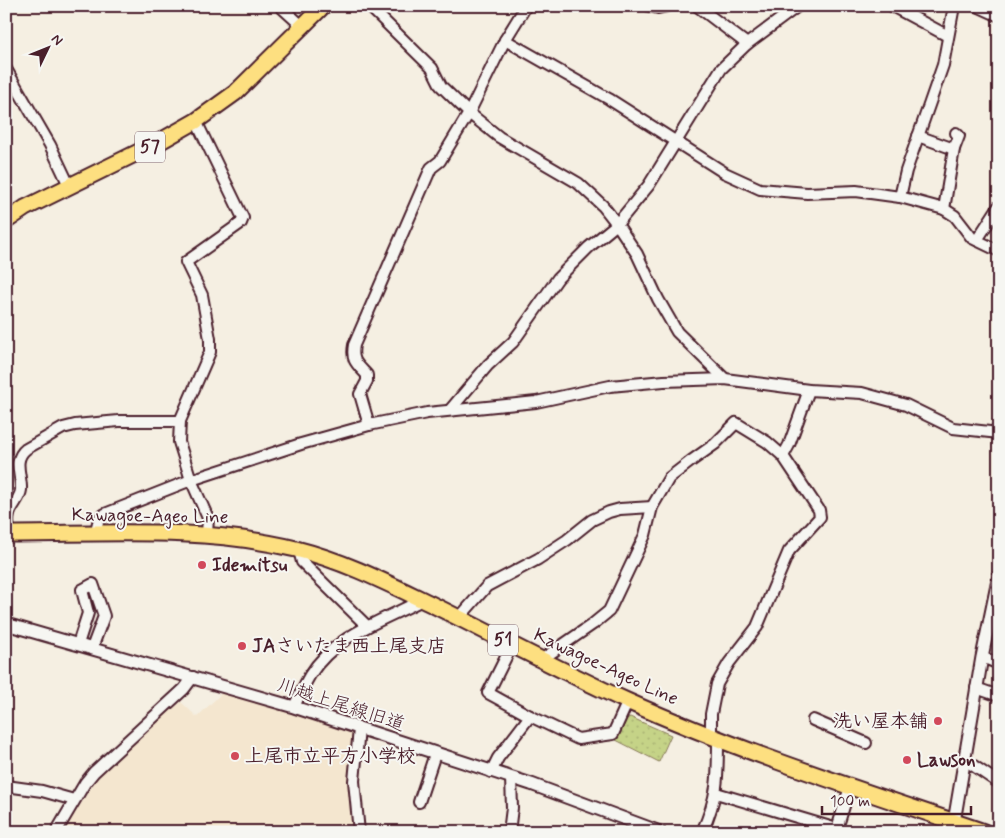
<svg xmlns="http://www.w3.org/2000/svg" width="1005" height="838" font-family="Mynerve,'Klee One',sans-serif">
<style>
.built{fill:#f4e6cf}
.park{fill:url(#park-dots);stroke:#887959}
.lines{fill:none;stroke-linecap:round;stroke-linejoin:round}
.minor-casing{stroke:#4a1f2b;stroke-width:14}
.tertiary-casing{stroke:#4a1f2b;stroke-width:15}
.primary-casing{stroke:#4a1f2b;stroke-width:19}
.minor{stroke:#f6f6f2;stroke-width:10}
.tertiary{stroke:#f6f6f2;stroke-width:11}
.primary{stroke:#fddf80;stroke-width:15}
.poi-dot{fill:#d1495b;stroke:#f6f6f2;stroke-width:2}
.labels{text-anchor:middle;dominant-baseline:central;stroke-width:4;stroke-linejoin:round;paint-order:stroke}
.shield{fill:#f6f6f2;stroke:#7e6067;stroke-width:1}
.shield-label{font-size:18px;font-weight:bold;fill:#4a1f2b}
.street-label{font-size:19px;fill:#4a1f2b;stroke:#f6f6f2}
.poi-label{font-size:19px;font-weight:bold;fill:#4a1f2b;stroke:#f6f6f2;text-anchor:start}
</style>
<defs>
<pattern id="park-dots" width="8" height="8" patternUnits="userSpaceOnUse" patternTransform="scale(1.25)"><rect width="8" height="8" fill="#c5d387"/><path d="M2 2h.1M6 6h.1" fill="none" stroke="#abb575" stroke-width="1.8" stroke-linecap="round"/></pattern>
</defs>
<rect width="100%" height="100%" fill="#f5efe2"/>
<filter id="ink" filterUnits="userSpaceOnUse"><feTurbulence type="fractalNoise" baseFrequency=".02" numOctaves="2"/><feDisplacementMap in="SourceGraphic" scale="10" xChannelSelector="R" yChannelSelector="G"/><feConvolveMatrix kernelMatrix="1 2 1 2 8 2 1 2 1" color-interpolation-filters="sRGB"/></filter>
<g filter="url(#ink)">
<polygon class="built" points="224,691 352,732 356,737 354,832 63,832 101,772 133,741 181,702 197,717"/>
<polygon class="park" points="630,717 671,735 659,762 616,740 626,719"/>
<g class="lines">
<defs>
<g id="minor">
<polyline points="280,6 302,26"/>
<polyline points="369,6 432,68 441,86 469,113 499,137 578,183 603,206 617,224 637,254 658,299 677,332 725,379"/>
<polyline points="649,6 658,8 668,6"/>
<polyline points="697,6 747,44"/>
<polyline points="892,6 948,36"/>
<polyline points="977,6 999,16"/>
<polyline points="505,40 609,99 725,173 760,189 807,193 856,191 900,197 944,209 955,216 972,238 999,251"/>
<polyline points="6,69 50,145 67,181 72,185"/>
<polyline points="196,121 243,218 241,223 186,262 202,295 210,339 210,352 180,421 179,442 191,480 208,518 207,534"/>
<polyline points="918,136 954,149"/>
<polyline points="900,197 906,171 943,65 954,6"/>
<polyline points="944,209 954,149 959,136 956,133"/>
<polyline points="977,240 999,206"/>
<polyline points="450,410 488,365 513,342 558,278 589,247 617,224 649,185 721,69 747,44 798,6"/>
<path d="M369 425 360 394 367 381V375C357 364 351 361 354 345L431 168 440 161 469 113 505 40 526 6"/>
<polyline points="783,456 789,445 809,390"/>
<path d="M9 534C9 528 7 521 9 515 11 506 20 499 21 490 22 476 12 460 26 449L63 428 75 425 119 421H180"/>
<polyline points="95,534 99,519 105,514 191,480 301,444 369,425 427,413 536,402 610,386 664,381 725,379 809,390 862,393 906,405 953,428 999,433"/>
<polyline points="299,550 302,562 367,626"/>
<polyline points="459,618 487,586 538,559 567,540 592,520 609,512 620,509 652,507"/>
<polyline points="78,644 88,613 82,590 93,584 104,616 92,648"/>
<polyline points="512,645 488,693 530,716 578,739 613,734 628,701"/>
<polyline points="982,657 999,664"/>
<polyline points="541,660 593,624 609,611 645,535 652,507 669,478 691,461 715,444 736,423 767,442 783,456 819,510 820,517 789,551 757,627 729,663 717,684 711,714 711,737"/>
<polyline points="976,688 999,696"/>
<path d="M294 707C299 696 304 685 310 675 335 635 382 621 422 600"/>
<polyline points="813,720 866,743"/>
<polyline points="965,760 999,783"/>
<polyline points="491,772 498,758 530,716"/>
<polyline points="6,786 42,791 74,800"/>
<polyline points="716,793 837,829"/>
<polyline points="419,802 435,754"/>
<polyline points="56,832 85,783 94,772 184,689 193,677"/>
<polyline points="359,832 354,781 359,729"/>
<polyline points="509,832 512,808 511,778"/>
<path d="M702 832C718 797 718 777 718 740"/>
<polyline points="836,832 850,787"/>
</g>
<g id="tertiary">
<polyline points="6,624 294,707 531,784 660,832"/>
<polyline points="954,822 982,657 999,575"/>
</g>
<g id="primary">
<polyline points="6,221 25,208 159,142 196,121 235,93 323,6"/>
<path d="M6 534C103 534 202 526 296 549 344 561 387 583 431 604 496 636 561 671 627 701 743 753 864 791 984 832"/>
</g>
</defs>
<use href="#minor" class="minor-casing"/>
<use href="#tertiary" class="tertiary-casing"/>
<use href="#primary" class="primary-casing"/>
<use href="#minor" class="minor"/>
<use href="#tertiary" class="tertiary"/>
<use href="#primary" class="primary"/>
</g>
</g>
<g class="poi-dot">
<circle cx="202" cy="565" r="5"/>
<circle cx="242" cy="646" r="5"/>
<circle cx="938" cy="721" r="5"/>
<circle cx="235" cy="756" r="5"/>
<circle cx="907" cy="760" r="5"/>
</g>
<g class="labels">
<g class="shield">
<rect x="135" y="131.5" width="30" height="31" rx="4"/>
<rect x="488" y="624.5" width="30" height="31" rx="4"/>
</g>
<g class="shield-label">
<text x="150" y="147">57</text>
<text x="503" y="640">51</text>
</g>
<g class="street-label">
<text transform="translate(150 516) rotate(1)">Kawagoe-Ageo Line</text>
<text transform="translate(606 667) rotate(25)">Kawagoe-Ageo Line</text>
<text transform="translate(341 705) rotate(18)">川越上尾線旧道</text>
</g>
<g class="poi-label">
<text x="212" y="565">Idemitsu</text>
<text x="252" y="646">JAさいたま西上尾支店</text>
<text x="928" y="721" text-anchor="end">洗い屋本舗</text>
<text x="245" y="756">上尾市立平方小学校</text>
<text x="917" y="760">Lawson</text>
</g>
</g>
<rect width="1005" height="838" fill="none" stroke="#f6f6f2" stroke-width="25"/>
<rect x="12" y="12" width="980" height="813" fill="none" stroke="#4a1f2b" stroke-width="2" filter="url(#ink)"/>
<g transform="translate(48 48) rotate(47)" stroke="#f6f6f2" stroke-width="4" paint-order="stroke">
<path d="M0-4L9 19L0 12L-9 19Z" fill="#4a1f2b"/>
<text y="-8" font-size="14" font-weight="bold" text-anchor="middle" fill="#4a1f2b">N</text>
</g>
<path d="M822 806v8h149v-8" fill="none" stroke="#4a1f2b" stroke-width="2.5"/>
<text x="830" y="806" font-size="15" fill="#4a1f2b" stroke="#f6f6f2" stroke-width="4" paint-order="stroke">100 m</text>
</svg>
